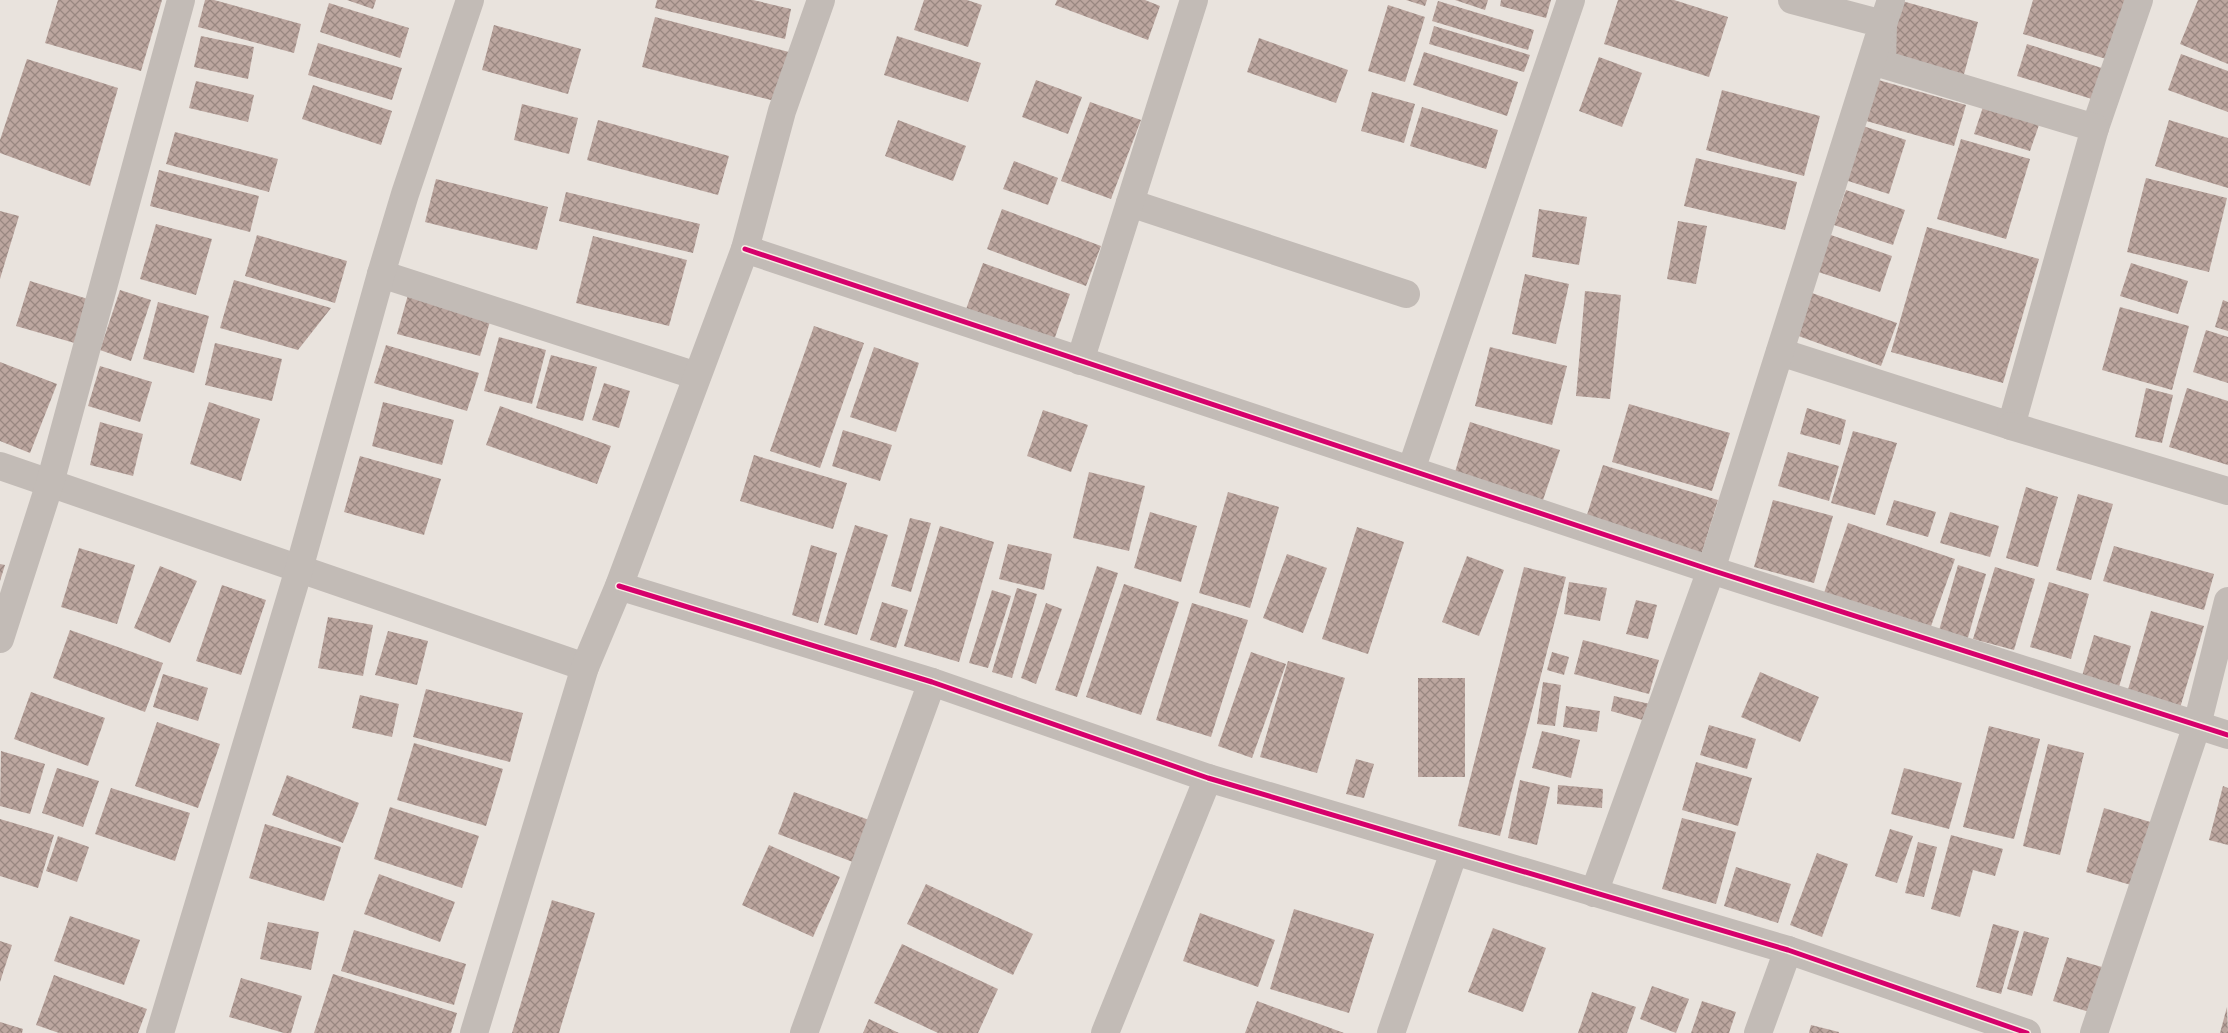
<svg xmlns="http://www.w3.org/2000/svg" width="2228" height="1033" font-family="'Asap Condensed',sans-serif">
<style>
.building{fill:url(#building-cross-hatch)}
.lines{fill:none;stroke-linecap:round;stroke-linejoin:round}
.minor{stroke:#c2bbb6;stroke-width:28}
.cycleway-casing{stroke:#f7ece3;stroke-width:8}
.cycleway{stroke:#d6006c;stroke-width:5}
</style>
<defs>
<pattern id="building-cross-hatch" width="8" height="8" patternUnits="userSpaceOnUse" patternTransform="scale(1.25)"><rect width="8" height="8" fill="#bca69f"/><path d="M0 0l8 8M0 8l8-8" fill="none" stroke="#998781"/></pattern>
</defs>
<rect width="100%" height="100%" fill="#e9e3dd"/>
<g class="building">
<polygon points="58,0 162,0 141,71 45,43"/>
<polygon points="205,0 214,0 301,24 294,53 198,27"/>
<polygon points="347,0 376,0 373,9"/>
<polygon points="657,0 753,0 791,9 785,39 655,8"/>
<polygon points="924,0 967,0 982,5 968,47 914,30"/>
<polygon points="1057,0 1145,0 1160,6 1148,40 1055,5"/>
<polygon points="1406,0 1427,0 1425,6"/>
<polygon points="1455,0 1488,0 1485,10"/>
<polygon points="1501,0 1551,0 1546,18 1500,6"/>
<polygon points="1618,0 1674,0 1728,17 1709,77 1604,44"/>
<polygon points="2033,0 2132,0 2113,61 2023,34"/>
<polygon points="2198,0 2228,0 2228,64 2180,44"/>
<polygon points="1438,1 1534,30 1528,50 1432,21"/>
<polygon points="1902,1 1978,22 1963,78 1887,58"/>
<polygon points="329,3 409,28 400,58 320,32"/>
<polygon points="1388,5 1425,17 1405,82 1368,71"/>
<polygon points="655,17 789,52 775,101 642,67"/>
<polygon points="494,25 581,49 568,94 482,70"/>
<polygon points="1434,26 1530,55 1524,72 1429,44"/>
<polygon points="201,36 254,47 248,79 194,67"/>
<polygon points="897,36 981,63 968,102 884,75"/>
<polygon points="1259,38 1348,70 1336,103 1247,72"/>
<polygon points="318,43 402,68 392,100 308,75"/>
<polygon points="2027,44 2105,69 2095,100 2017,76"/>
<polygon points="1424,52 1518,82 1507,116 1413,85"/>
<polygon points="2181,54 2228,71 2228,112 2168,90"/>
<polygon points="1599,57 1642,73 1622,127 1579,111"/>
<polygon points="27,59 118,88 90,186 0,153 0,140"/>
<polygon points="1875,79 1966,105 1954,146 1863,120"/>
<polygon points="1036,80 1082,97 1068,134 1022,117"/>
<polygon points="196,81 254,95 248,122 189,108"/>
<polygon points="313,85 392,111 381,145 302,119"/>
<polygon points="1722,90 1820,116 1804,176 1706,150"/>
<polygon points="1372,92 1415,104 1404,143 1361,131"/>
<polygon points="1985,101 2041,119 2030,151 1974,134"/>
<polygon points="1090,102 1141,120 1111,199 1061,181"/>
<polygon points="522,104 578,118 569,154 514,140"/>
<polygon points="1422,107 1498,130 1486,169 1410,146"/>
<polygon points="598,120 729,156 718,195 587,160"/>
<polygon points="898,120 966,146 953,181 885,156"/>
<polygon points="2169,120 2228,138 2228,188 2155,166"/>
<polygon points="1863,126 1906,140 1889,194 1845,180"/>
<polygon points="175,132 278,159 269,192 166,164"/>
<polygon points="1961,139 2030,159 2006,239 1937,219"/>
<polygon points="1696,158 1797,182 1785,230 1684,206"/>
<polygon points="1014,161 1058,178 1048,205 1003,189"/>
<polygon points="159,170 259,196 250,232 150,206"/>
<polygon points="2146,178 2227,198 2209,272 2127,252"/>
<polygon points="436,179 548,207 537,250 425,222"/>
<polygon points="1846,190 1905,210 1893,245 1834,225"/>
<polygon points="566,192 700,224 693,253 559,221"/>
<polygon points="1002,209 1101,246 1086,286 987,249"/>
<polygon points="1539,209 1587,217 1579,265 1532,257"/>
<polygon points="0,211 19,216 0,279"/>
<polygon points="1678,221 1707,226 1696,284 1667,279"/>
<polygon points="156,224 212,239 196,295 140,279"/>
<polygon points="1927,227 2039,259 2003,383 1891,352"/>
<polygon points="1825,233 1892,256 1880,292 1812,270"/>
<polygon points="257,235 347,261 335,303 245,276"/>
<polygon points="593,236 687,260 669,326 576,303"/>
<polygon points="983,263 1070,294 1053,343 965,312"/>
<polygon points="2131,263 2188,281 2178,314 2120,296"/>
<polygon points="1525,274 1569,284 1556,344 1512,334"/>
<polygon points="234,280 331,308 298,350 220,328"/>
<polygon points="30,281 91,300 78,344 16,326"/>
<polygon points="120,290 151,300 131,361 100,350"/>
<polygon points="1585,291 1621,295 1610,399 1576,396"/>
<polygon points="1809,292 1897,323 1881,366 1793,334"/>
<polygon points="408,295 491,318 480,356 397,334"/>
<polygon points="2223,300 2228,302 2228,331 2215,327"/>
<polygon points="158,302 209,316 194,373 143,359"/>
<polygon points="2120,307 2189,326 2172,390 2102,370"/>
<polygon points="814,326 864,343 820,468 770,451"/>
<polygon points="2206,330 2228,337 2228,383 2193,372"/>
<polygon points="499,337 546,350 532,404 484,391"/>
<polygon points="215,343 282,359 272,401 205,385"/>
<polygon points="386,345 479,373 467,411 374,383"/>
<polygon points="874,347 919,363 896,432 850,417"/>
<polygon points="1490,347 1567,366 1552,425 1475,406"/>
<polygon points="551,355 597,367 583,421 536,408"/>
<polygon points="0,362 57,384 30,453 0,441"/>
<polygon points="100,366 152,382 140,422 88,406"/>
<polygon points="604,383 630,391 619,428 592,420"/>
<polygon points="2146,388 2173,395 2162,443 2135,437"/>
<polygon points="2187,388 2228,401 2228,465 2169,447"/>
<polygon points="209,402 260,419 241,481 190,464"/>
<polygon points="383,402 454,420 442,465 372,446"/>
<polygon points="1629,404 1730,433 1712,491 1612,462"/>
<polygon points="500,406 611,446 597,484 486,445"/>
<polygon points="1807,408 1846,420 1840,445 1800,434"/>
<polygon points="1043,410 1088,425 1071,472 1027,456"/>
<polygon points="100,422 143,434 133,476 90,465"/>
<polygon points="1470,422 1560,450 1543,500 1455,472"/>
<polygon points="843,430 892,445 880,481 832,466"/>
<polygon points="1853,431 1897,443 1875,515 1831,503"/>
<polygon points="1788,452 1839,466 1829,501 1778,486"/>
<polygon points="754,455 847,483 833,529 740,501"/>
<polygon points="360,456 441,479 424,535 344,512"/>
<polygon points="1603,465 1718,500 1701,556 1585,521"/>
<polygon points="1089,472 1145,486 1129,551 1073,538"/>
<polygon points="2026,487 2058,497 2038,567 2006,558"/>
<polygon points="1228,492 1279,507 1250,608 1199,593"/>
<polygon points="2078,494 2113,504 2091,580 2056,570"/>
<polygon points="1773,500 1833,516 1814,583 1754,567"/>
<polygon points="1894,500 1936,512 1928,537 1886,525"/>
<polygon points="1150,512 1197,526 1181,582 1134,568"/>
<polygon points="1950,512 1999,526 1990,557 1940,543"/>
<polygon points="910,518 931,523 911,592 891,586"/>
<polygon points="1848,523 1955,559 1930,629 1824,593"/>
<polygon points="855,525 888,535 857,635 824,625"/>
<polygon points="940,526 994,542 959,662 904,646"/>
<polygon points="1357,527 1404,542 1368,654 1322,639"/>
<polygon points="1008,544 1052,554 1044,590 999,579"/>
<polygon points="811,545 837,553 818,623 792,615"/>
<polygon points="2114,546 2214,574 2204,610 2103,581"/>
<polygon points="79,548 135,565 117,624 61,607"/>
<polygon points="1287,554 1327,568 1303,633 1263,618"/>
<polygon points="1467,556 1504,570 1479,636 1442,622"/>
<polygon points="0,564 5,565 0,581"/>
<polygon points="1958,565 1986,574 1967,641 1938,634"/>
<polygon points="160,566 197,581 170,643 134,628"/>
<polygon points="1097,566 1118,573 1077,697 1055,690"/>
<polygon points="1524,567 1566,577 1500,836 1458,826"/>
<polygon points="1995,567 2035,579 2014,650 1973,639"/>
<polygon points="1569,582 1607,588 1600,621 1564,614"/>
<polygon points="2049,582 2089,594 2071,659 2030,647"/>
<polygon points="1124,584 1179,602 1141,715 1086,697"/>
<polygon points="222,585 266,600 241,675 196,661"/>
<polygon points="1017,588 1037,594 1012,678 992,672"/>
<polygon points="992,590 1011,596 988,668 969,663"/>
<polygon points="1636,600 1657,605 1648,639 1626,634"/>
<polygon points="882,602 908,610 896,648 870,640"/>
<polygon points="1046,603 1062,609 1036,684 1021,678"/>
<polygon points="1192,603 1248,620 1211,737 1156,720"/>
<polygon points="2151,611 2204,626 2180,708 2127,693"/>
<polygon points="328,617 373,625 363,676 318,668"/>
<polygon points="70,630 163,663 145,712 53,678"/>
<polygon points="388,631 428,641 417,685 375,675"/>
<polygon points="2094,635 2131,646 2119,687 2082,676"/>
<polygon points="1583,640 1659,660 1649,694 1574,674"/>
<polygon points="1251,652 1286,664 1252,758 1218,746"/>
<polygon points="1552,652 1569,657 1564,675 1547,670"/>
<polygon points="1288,661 1345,678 1317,773 1260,757"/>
<polygon points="1760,672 1819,697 1800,742 1741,717"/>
<polygon points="163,674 208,688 198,721 153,707"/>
<rect x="1418" y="678" width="47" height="99"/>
<polygon points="1543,682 1561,685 1555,726 1537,724"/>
<polygon points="426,689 523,713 510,762 413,737"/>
<polygon points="31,692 105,718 88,766 14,739"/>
<polygon points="360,695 399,704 392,737 352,728"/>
<polygon points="1614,696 1650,704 1646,721 1611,711"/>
<polygon points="1566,706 1600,711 1597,732 1563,727"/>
<polygon points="157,722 220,744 198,808 135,786"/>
<polygon points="1709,725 1756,739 1747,769 1700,755"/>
<polygon points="1989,726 2040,739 2014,839 1963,827"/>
<polygon points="1542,731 1580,740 1571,778 1532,768"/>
<polygon points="414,743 503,769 486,826 397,800"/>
<polygon points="2048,744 2084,753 2060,855 2023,846"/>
<polygon points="1,751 45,764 30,814 0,806"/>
<polygon points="1356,759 1374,764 1364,798 1346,794"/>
<polygon points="1696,762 1752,778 1738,826 1682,810"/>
<polygon points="57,768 99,781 83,827 42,813"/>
<polygon points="1904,768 1962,783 1949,829 1891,814"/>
<polygon points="287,775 359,803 343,843 272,815"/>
<polygon points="1520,780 1550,787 1537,845 1508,838"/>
<polygon points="1558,785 1603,789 1602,808 1557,804"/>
<polygon points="2223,786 2228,788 2228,845 2209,840"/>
<polygon points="111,788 190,813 175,861 95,834"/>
<polygon points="794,792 869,820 853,862 778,834"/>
<polygon points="390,807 479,836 462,888 374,859"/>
<polygon points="2104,808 2157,824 2138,887 2086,872"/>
<polygon points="1682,818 1736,832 1716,904 1662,889"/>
<polygon points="0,819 54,835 38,888 0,876"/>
<polygon points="265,824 341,847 324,901 249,878"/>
<polygon points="1890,829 1913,836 1897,883 1875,876"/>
<polygon points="1951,835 2003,849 1995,876 1973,870 1960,917 1931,909"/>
<polygon points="58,836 89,847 77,882 46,871"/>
<polygon points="1918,842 1937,847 1924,897 1905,893"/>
<polygon points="769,845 840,877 813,937 742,905"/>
<polygon points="1817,853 1848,864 1822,937 1790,925"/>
<polygon points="1736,867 1791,884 1778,923 1724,906"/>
<polygon points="379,874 455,902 440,942 364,914"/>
<polygon points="926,884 1033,934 1013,975 907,924"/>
<polygon points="552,900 595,913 559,1033 512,1033"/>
<polygon points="1294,909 1374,934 1349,1013 1270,989"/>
<polygon points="1200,913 1275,940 1258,987 1183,961"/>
<polygon points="70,916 140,940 124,985 54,961"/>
<polygon points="268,922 319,932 311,970 260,959"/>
<polygon points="1993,924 2019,931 2001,994 1976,987"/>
<polygon points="1493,928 1546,948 1523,1012 1468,992"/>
<polygon points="354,930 466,964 454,1005 341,971"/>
<polygon points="2024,931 2049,938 2032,996 2007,989"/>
<polygon points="0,941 12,945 0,982"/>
<polygon points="902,944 998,989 978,1033 938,1033 874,1003"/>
<polygon points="2067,957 2109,969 2096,1014 2053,1001"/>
<polygon points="333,974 457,1013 451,1033 314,1033"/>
<polygon points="54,975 147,1009 138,1033 59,1033 36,1025"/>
<polygon points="241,978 302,996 291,1033 284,1033 229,1017"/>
<polygon points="1652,986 1689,999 1676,1033 1640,1019"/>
<polygon points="1592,992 1636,1007 1627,1033 1578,1033"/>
<polygon points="1257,1001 1344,1033 1245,1033"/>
<polygon points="1702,1001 1736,1012 1729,1033 1691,1033"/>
<polygon points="2227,1007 2228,1033 2220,1033"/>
<polygon points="869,1019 899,1033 863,1033"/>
<polygon points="0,1022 23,1029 22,1033 0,1033"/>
<polygon points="1811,1025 1839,1032 1839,1033 1809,1033"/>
</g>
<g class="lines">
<g class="minor">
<polyline points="2095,128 2139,0"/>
<polyline points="1130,203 1406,294"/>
<polyline points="745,249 1711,570 2228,735"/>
<polyline points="381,274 697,376"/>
<polyline points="1780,352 2011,426 2095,128 1882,64 1883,24 1891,0"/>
<polyline points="1080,361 1194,0"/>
<polyline points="2011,426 2228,491"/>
<polyline points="0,466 585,667"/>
<polyline points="1411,470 1571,0"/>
<polyline points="619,586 932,682 1208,778 1788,950 2027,1033"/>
<polyline points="0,639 50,483 181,0"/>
<polyline points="1594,893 1711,570 1883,24 1792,0"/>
<polyline points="160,1033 299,569 381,274 405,194 470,0"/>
<polyline points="474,1033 585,667 619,586 745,249 782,111 821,0"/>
<polyline points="804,1033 932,682"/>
<polyline points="1105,1033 1208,778"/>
<polyline points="1391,1033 1454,852"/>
<polyline points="1758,1033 1788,950"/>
<polyline points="2094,1033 2197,725 2228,601"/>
</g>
<defs>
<g id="cycleway">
<polyline points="745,249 1711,570 2228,735"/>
<polyline points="619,586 932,682 1208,778 1788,950 2027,1033"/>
</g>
</defs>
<use href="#cycleway" class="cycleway-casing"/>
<use href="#cycleway" class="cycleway"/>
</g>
</svg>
